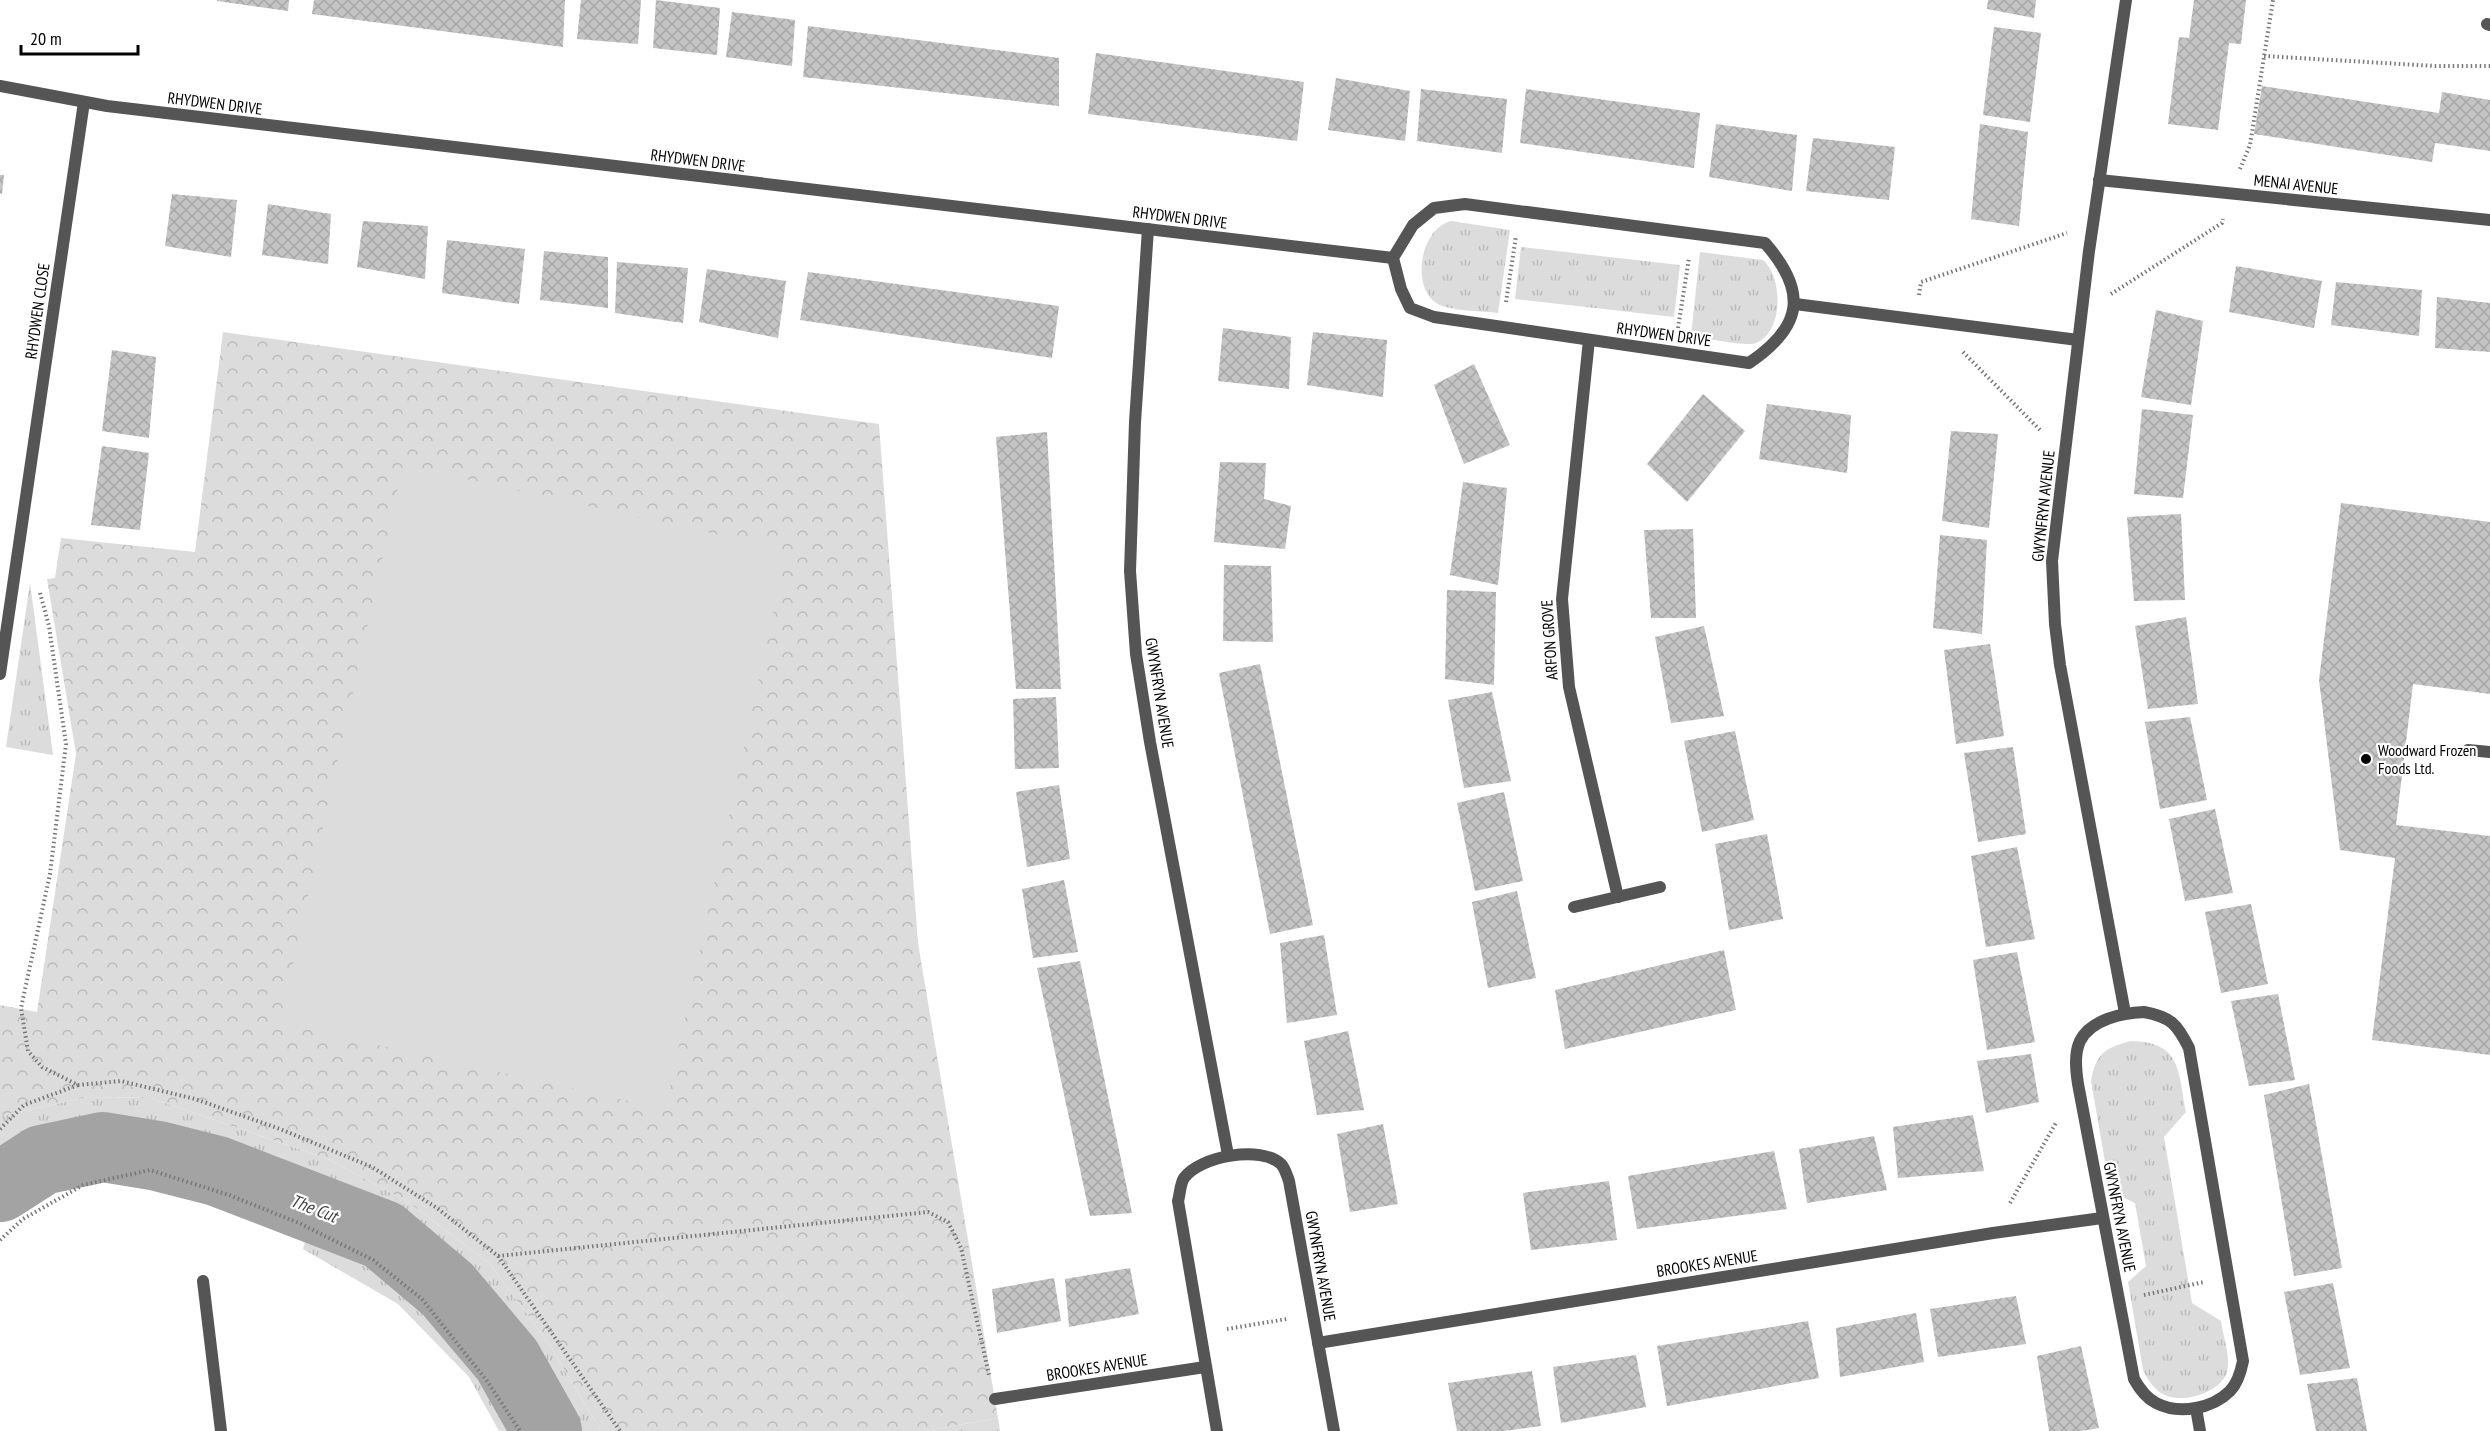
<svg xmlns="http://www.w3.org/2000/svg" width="2490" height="1431" font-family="'PT Sans Narrow',sans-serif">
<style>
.grass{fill:url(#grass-tufts)}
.park{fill:url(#park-crowns)}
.garden{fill:#dcdcdc}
.water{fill:url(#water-waves)}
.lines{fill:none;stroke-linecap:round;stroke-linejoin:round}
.river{stroke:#a3a3a3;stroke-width:70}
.building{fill:url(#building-cross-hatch)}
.path{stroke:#777;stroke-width:4;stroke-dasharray:1.5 3;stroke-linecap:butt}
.lane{stroke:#555;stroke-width:12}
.street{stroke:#555;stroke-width:12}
.poi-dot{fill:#000;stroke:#fff;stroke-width:2}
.labels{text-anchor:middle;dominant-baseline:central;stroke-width:4.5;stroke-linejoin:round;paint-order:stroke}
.street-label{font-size:16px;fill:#000;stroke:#fff}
.poi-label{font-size:16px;fill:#000;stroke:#fff;text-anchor:start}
.water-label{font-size:18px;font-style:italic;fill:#444;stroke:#fff}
</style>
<defs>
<pattern id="grass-tufts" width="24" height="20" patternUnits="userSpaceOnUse" patternTransform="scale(1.5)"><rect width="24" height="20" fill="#dcdcdc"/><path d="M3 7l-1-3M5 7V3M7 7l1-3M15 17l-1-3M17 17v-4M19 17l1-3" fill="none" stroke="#bbb"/></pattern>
<pattern id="park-crowns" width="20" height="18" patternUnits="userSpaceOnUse" patternTransform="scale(1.5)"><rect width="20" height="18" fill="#dcdcdc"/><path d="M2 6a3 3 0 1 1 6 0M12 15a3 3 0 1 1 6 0" fill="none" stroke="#bbb"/></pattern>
<pattern id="water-waves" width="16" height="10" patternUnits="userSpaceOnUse" patternTransform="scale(1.5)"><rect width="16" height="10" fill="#a3a3a3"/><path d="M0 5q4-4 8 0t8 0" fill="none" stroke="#8b8b8b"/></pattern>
<pattern id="building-cross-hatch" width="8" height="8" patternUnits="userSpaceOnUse" patternTransform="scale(1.5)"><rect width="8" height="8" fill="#c4c4c4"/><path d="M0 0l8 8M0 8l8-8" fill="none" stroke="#a7a7a7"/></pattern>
</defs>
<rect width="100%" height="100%" fill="#fff"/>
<g class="grass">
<path d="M1451 221 1510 230 1498 313C1483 311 1450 311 1438 304 1410 288 1420 229 1451 221Z"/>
<polygon points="1521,247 1680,265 1674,317 1515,299"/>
<path d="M1700 252 1763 260C1783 277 1784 332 1756 343 1748 347 1703 338 1691 336Z"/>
<polygon points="30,583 53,755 6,747"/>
<path d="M2131 1041C2182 1042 2178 1072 2186 1112L2164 1137 2192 1303 2221 1321C2223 1336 2231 1357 2227 1372 2221 1392 2186 1403 2167 1396 2155 1391 2148 1381 2143 1370L2128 1282 2146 1266 2135 1203 2110 1191 2091 1081C2096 1053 2105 1048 2131 1041Z"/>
<polygon points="88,1097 151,1098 328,1159 408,1202 490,1264 551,1347 601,1431 499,1431 469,1377 398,1304 303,1249 318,1195 225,1154 164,1137 107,1134 42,1147 0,1168 0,1116"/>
<polygon points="998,1418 1000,1431 925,1431"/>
</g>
<polygon class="park" points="223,332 879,424 918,943 998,1418 925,1431 601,1431 551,1347 490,1264 408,1202 328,1159 151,1098 88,1097 0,1116 0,1005 37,1012 76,754 47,579 55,578 61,538 195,552"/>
<polygon class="garden" points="403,465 787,550 665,1109 280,1023"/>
<polygon class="water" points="523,1388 546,1431 538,1431"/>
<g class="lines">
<polyline class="river" points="0,1187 42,1160 103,1147 158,1156 217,1171 383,1235 447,1289 507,1360 547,1431"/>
</g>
<g class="building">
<polygon points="217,0 289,0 288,11 217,1"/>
<polygon points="314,0 565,0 563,47 312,14"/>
<polygon points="581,0 641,0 638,44 577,39"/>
<polygon points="656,0 720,8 717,55 653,48"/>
<polygon points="1988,0 2036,0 2034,18 1987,9"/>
<polygon points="2194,0 2246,0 2241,44 2229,43 2218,130 2168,124 2179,37 2189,38"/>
<polygon points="732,12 795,20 792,66 726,57"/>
<polygon points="808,26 1059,58 1059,106 803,77"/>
<polygon points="1994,27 2041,33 2030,122 1983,115"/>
<polygon points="1096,53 1304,82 1297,141 1088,114"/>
<polygon points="1336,78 1410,91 1405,141 1328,130"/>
<polygon points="2262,86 2439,113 2442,92 2490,100 2490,151 2435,143 2432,162 2254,134"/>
<polygon points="1421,89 1507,99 1502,153 1417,141"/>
<polygon points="1526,89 1700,113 1694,168 1520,143"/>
<polygon points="1716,124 1797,135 1792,191 1709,177"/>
<polygon points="1980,124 2028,132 2019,226 1971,219"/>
<polygon points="1813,138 1895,147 1889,200 1806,191"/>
<polygon points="0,175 4,175 2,194 0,193"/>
<polygon points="172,194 237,200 231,257 165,246"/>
<polygon points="268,204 331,214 328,264 262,255"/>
<polygon points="363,221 428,226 425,279 357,267"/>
<polygon points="447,240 525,249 519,304 442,293"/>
<polygon points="544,251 608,257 608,308 540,300"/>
<polygon points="617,262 688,268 683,323 615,313"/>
<polygon points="2236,266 2322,281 2314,328 2229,312"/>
<polygon points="707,269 786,281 778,338 699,322"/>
<polygon points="808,272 1059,306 1052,358 800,320"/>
<polygon points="2336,282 2422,290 2419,336 2331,325"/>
<polygon points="2437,297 2490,303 2490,352 2435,348"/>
<polygon points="2156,310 2203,321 2191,405 2141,397"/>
<polygon points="1223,328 1291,337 1289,389 1218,381"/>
<polygon points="1313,332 1387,340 1383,397 1307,385"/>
<polygon points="112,350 156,357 149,438 102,431"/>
<polygon points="1474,364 1510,445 1464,464 1434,385"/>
<polygon points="1703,394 1745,431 1687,502 1647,464"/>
<polygon points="1767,404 1851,415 1847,473 1759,459"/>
<polygon points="2142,409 2193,415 2183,498 2134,494"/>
<polygon points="1951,431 1998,434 1989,528 1942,521"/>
<polygon points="1047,432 1061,689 1016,689 996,437"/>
<polygon points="102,446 149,453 140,530 91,525"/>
<polygon points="1220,462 1266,463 1264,499 1291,506 1285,549 1214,542"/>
<polygon points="1463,482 1507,488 1498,585 1450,575"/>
<polygon points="2341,503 2490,522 2490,694 2413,684 2396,825 2490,836 2490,1055 2372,1040 2395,858 2340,850 2319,680"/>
<polygon points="2181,514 2185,600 2134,601 2127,517"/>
<polygon points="1693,529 1696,618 1651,618 1644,530"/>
<polygon points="1940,535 1987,540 1982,634 1933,628"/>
<polygon points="1224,565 1271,566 1273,642 1223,641"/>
<polygon points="1447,590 1496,592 1494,685 1445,679"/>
<polygon points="2186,617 2198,704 2148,709 2135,626"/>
<polygon points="1704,626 1724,716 1671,723 1655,637"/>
<polygon points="1990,644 2004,736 1956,744 1944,650"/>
<polygon points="1260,664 1313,925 1270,934 1219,673"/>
<polygon points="1492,692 1511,781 1464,788 1448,700"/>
<polygon points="1056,697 1059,768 1015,769 1013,699"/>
<polygon points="2190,717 2207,800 2160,809 2145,722"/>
<polygon points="1735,731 1754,820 1702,832 1684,741"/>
<polygon points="2013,747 2026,834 1978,842 1964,753"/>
<polygon points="1059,785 1070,859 1027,867 1016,792"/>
<polygon points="1504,792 1523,881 1475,891 1457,803"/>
<polygon points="2215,809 2233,893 2185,901 2169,819"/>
<polygon points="1767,834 1783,919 1729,930 1715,844"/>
<polygon points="2017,847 2035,939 1986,947 1971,856"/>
<polygon points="1064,880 1078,952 1033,958 1022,889"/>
<polygon points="1517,891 1536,978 1488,988 1472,902"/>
<polygon points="2251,904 2268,984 2221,993 2205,912"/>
<polygon points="1324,935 1337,1015 1287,1023 1280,943"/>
<polygon points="1724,950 1736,1010 1565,1049 1555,990"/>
<polygon points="2017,952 2035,1042 1987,1050 1973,960"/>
<polygon points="1080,961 1132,1213 1090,1216 1037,968"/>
<polygon points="2278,994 2295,1080 2249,1086 2231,1001"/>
<polygon points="1348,1031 1364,1110 1317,1115 1304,1041"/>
<polygon points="2031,1054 2039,1102 1986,1113 1977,1061"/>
<polygon points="2309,1084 2342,1268 2294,1276 2264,1095"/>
<polygon points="1973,1115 1984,1171 1898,1178 1893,1127"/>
<polygon points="1383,1124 1398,1204 1350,1212 1337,1134"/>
<polygon points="1874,1136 1887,1190 1807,1203 1799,1149"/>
<polygon points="1774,1151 1787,1209 1637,1229 1628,1176"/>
<polygon points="1609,1181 1617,1240 1531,1250 1523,1193"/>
<polygon points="1130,1268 1139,1314 1069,1327 1065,1279"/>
<polygon points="1054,1278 1061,1321 997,1333 992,1289"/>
<polygon points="2333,1283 2350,1368 2300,1375 2284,1292"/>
<polygon points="2016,1296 2026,1344 1938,1357 1930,1309"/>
<polygon points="1916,1313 1924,1362 1840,1377 1836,1328"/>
<polygon points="1808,1321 1819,1378 1667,1406 1657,1346"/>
<polygon points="2081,1346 2099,1428 2081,1431 2049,1431 2037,1356"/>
<polygon points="1636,1355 1646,1407 1561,1423 1553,1367"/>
<polygon points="1532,1371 1541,1426 1504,1431 1457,1431 1448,1383"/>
<polygon points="2357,1378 2367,1431 2316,1431 2307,1384"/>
</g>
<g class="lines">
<g class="path">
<polyline points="2264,56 2435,66 2490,66"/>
<polyline points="2240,169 2250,145 2273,0"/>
<polyline points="2111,294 2222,223 2223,219"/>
<polyline points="1919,295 1921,282 2067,233"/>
<polyline points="1506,302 1516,236"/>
<polyline points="1678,328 1689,258"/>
<polyline points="1963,352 2042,432"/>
<polyline points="40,593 49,626 66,744 50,874 21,1008 28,1051 42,1067 78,1085 121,1081 195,1099 280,1129 372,1167 437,1208 498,1256 620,1431"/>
<polyline points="0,1129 24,1105 78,1085"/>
<polyline points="2010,1203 2057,1121"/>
<polyline points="0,1240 23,1219 83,1185 150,1170 229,1195 299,1223 373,1260 422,1299 487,1381 520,1431"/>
<polyline points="498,1256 928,1212 948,1222 961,1248 989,1375"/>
<polyline points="2144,1295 2204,1282"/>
<polyline points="1227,1329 1287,1319"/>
</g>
<g class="lane">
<polyline points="2468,750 2490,752"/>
<polyline points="203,1281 221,1431"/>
</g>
<g class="street">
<polyline points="2487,24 2490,25"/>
<polyline points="0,86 107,106 1393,258"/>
<polyline points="2099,180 2490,220"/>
<path d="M1465 204 1765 243C1807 291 1804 326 1749 363L1434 317 1410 308 1401 289 1393 258 1413 225 1434 208Z"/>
<polyline points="1148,229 1135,422 1130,571 1136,654 1150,742 1228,1155"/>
<polyline points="1795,304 2078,340"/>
<polyline points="1589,340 1562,599 1569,687 1618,897"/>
<polyline points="0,674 84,102"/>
<polyline points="1574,907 1660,887"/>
<path d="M2144 1012C2171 1017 2177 1024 2189 1048L2243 1361C2241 1371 2238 1383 2230 1391 2212 1409 2179 1415 2156 1403 2146 1398 2139 1388 2134 1379L2078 1084C2076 1070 2074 1054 2080 1041 2091 1019 2123 1013 2144 1012Z"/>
<polyline points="2125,1013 2060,665 2055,624 2052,561 2089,251 2126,0"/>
<polyline points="1318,1343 1993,1233 2102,1218"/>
<polyline points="995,1399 1205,1367"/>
<polyline points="2196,1408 2200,1431"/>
<path d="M1217 1431 1178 1201C1180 1195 1180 1184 1184 1178 1200 1156 1261 1145 1281 1164 1285 1168 1287 1176 1289 1181L1334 1431"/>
</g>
</g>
<circle class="poi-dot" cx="2366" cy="759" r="6"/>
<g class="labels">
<g class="street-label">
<text transform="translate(215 103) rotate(7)">RHYDWEN DRIVE</text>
<text transform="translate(698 160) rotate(7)">RHYDWEN DRIVE</text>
<text transform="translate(2296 184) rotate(6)">MENAI AVENUE</text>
<text transform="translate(1180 217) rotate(7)">RHYDWEN DRIVE</text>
<text transform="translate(37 311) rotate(-82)">RHYDWEN CLOSE</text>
<text transform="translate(1664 334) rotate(8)">RHYDWEN DRIVE</text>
<text transform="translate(2043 506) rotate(-84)">GWYNFRYN AVENUE</text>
<text transform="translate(1549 640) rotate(-94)">ARFON GROVE</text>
<text transform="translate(1160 693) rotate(81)">GWYNFRYN AVENUE</text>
<text transform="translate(2120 1217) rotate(79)">GWYNFRYN AVENUE</text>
<text transform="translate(1707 1263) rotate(-9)">BROOKES AVENUE</text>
<text transform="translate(1321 1266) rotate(80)">GWYNFRYN AVENUE</text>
<text transform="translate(1097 1367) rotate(-9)">BROOKES AVENUE</text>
</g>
<g class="poi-label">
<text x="2378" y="750">Woodward Frozen<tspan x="2378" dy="18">Foods Ltd.</tspan></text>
</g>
<g class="water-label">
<text transform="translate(314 1208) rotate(21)">The Cut</text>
</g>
</g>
<path d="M21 45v9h117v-9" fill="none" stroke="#000000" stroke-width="3"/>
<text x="30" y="45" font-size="18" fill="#000000" stroke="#ffffff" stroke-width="4.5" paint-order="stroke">20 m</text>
</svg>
